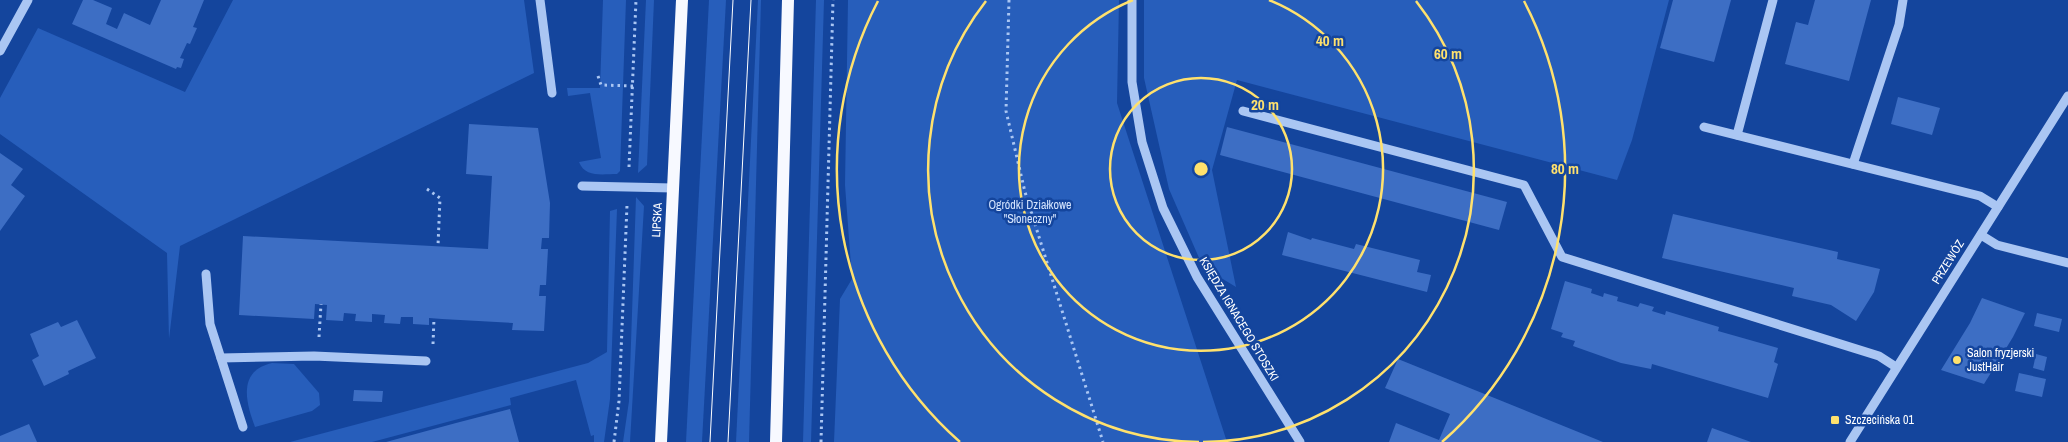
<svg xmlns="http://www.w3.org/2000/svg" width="2068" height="442" font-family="'Archivo Narrow',sans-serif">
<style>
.green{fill:#275ebb}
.building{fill:#3d6ec4}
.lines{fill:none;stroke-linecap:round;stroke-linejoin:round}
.path{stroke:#aac6f3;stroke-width:3;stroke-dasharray:2.5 4;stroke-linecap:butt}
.minor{stroke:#aac6f3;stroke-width:9}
.major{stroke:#f7f9ff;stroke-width:12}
.tram{stroke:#fff;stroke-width:1}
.ring{fill:none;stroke:#ffe16d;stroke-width:2.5}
.poi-dot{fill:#ffe16d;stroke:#14459d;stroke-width:2}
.labels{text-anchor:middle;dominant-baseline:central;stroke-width:5;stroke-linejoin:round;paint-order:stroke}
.park-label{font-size:12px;fill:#d3e3fd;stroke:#14459d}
.street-label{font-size:12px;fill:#fff;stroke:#14459d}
.poi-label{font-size:12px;fill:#fff;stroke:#14459d;text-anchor:start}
.centre{fill:#ffe16d;stroke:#14459d;stroke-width:2.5}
.ring-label{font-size:15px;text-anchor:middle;font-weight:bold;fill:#ffe16d;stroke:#14459d;stroke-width:5;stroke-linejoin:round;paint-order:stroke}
</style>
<rect width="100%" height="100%" fill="#14459d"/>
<g class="green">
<polygon points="233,0 524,0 534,73 180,246 169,339 167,253 0,134 0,98 38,28 185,92"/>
<path d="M603 0H626L620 171 617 174C603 174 585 178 579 162L601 158 590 93 568 96 567 88H600Z"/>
<polygon points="646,0 654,0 647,165 638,173"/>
<polygon points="709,0 726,0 702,442 686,442"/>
<polygon points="758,0 761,0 749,442 736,442"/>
<polygon points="816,0 824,0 811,442 803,442"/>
<polygon points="848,0 1119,0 1117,103 1227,442 834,442 840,299 852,279 845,185"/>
<polygon points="1144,0 1669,0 1632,140 1617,180 1237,80 1212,170 1236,287 1203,267 1169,189 1144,78"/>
<polygon points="636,197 644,206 630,442 623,442 629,401"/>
<polygon points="617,209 610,399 604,442 594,442 594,435 591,436 576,380 510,398 511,405 372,442 290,442 588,363 607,352 610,211"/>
<path d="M272 363 294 364 319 393 320 405 312 411 255 427C246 403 237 371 272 363Z"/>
</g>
<g class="building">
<polygon points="83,0 93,0 112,8 106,24 117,29 124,13 150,25 161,0 204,0 193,27 197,28 190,44 187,43 180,58 184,59 181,68 177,67 176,69 72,24"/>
<polygon points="1673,0 1731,0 1714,62 1660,48"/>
<polygon points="1815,0 1871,0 1849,81 1785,64 1796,22 1808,25"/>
<polygon points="1898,97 1940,108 1932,135 1891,124"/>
<polygon points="469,124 538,128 550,203 549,238 542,238 541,249 548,249 546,285 540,285 539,296 546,296 544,331 512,330 513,323 442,319 429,318 429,325 413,324 413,317 401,317 400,324 384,323 385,315 372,314 372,322 355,321 356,314 344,313 343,321 326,320 327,305 315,304 314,319 239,315 243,236 488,249 492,176 466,174"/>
<polygon points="1227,127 1507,202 1499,230 1220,155"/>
<polygon points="0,153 23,169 11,185 25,196 0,231"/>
<polygon points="1673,214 1838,252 1837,259 1880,269 1874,292 1856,321 1831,305 1792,296 1794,288 1662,258"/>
<polygon points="1288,232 1311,240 1312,238 1354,249 1356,244 1420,260 1417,272 1431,275 1427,292 1282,255"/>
<polygon points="1565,281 1592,289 1591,293 1603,297 1604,293 1618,297 1617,301 1638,307 1640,303 1654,307 1652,311 1665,315 1666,311 1719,327 1718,331 1778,348 1774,362 1778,364 1768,398 1652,364 1651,369 1621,363 1573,346 1575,341 1561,337 1563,333 1551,329"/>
<polygon points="1982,298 2025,313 2013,337 1984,384 1941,370 1970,323"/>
<polygon points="2037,313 2062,319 2059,332 2034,326"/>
<polygon points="77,320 96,358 68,371 69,374 44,386 32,360 39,356 30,334 58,322 61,327"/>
<polygon points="2036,354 2047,357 2044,371 2033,368"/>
<polygon points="1398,359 1603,442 1389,442 1396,423 1439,440 1450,414 1385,388"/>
<polygon points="2019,373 2046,379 2042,397 2015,391"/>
<polygon points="354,390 383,391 382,402 353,401"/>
<polygon points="510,409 519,442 386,442 456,423"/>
<polygon points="29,424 37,442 0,442 0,436"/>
<polygon points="1712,428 1751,442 1707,442"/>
</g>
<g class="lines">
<g class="path">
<polyline points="1009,0 1006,111 1025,192 1103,442"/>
<polyline points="598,76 601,85 633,86"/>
<polyline points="629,167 636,0"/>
<polyline points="427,189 440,198 438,246"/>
<polyline points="319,337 321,304"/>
<polyline points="433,344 434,318"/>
<polyline points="614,442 619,401 627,205"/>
<polyline points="821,442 833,0"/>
</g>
<g class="minor">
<polyline points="540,0 552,93"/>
<polyline points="1132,0 1132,82 1142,142 1163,208 1197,277 1300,442"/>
<polyline points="0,51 28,0"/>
<polyline points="1243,111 1524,185 1562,257 1879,356 1896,367"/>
<polyline points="1704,127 1980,196 1998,207"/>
<polyline points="1737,135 1773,0"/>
<polyline points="1853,164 1899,25 1903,0"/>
<polyline points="582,186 673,188"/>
<polyline points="1981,235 1997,245 2068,263"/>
<polyline points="206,274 210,324 243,427"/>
<polyline points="221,358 314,356 426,361"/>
<polyline points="1850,442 2068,96"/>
</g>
<g class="major">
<polyline points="661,442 682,0"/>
<polyline points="776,442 788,0"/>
</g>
<g class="tram">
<polyline points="710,442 733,0"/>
<polyline points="728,442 751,0"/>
</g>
</g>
<g class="ring">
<circle cx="1201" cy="169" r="91"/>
<path d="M1269 0A182 182 0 1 1 1133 0"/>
<path d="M1199 442A273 273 0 0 1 986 1M1416 1A273 273 0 0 1 1203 442"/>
<path d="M960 442A364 364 0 0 1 878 1M1524 1A364 364 0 0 1 1442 442"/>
</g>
<g class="poi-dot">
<circle cx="1957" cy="360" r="5"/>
<rect x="1830" y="415" width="10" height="10" rx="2.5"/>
</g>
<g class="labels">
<g class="park-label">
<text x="1030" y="205">Ogródki Działkowe<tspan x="1030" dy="14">"Słoneczny"</tspan></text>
</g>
<g class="street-label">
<text transform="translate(657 220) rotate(-87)">LIPSKA</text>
<text transform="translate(1948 262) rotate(-58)">PRZEWÓZ</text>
<text transform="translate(1239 319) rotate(59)">KSIĘDZA IGNACEGO STOSZKI</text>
</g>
<g class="poi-label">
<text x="1967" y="353">Salon fryzjerski<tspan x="1967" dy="14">JustHair</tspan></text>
<text x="1845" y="420">Szczecińska 01</text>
</g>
</g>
<circle cx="1201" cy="169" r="8" class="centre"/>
<g class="ring-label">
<text x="1330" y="46">40 m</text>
<text x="1448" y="59">60 m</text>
<text x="1265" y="110">20 m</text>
<text x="1565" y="174">80 m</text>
</g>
</svg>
